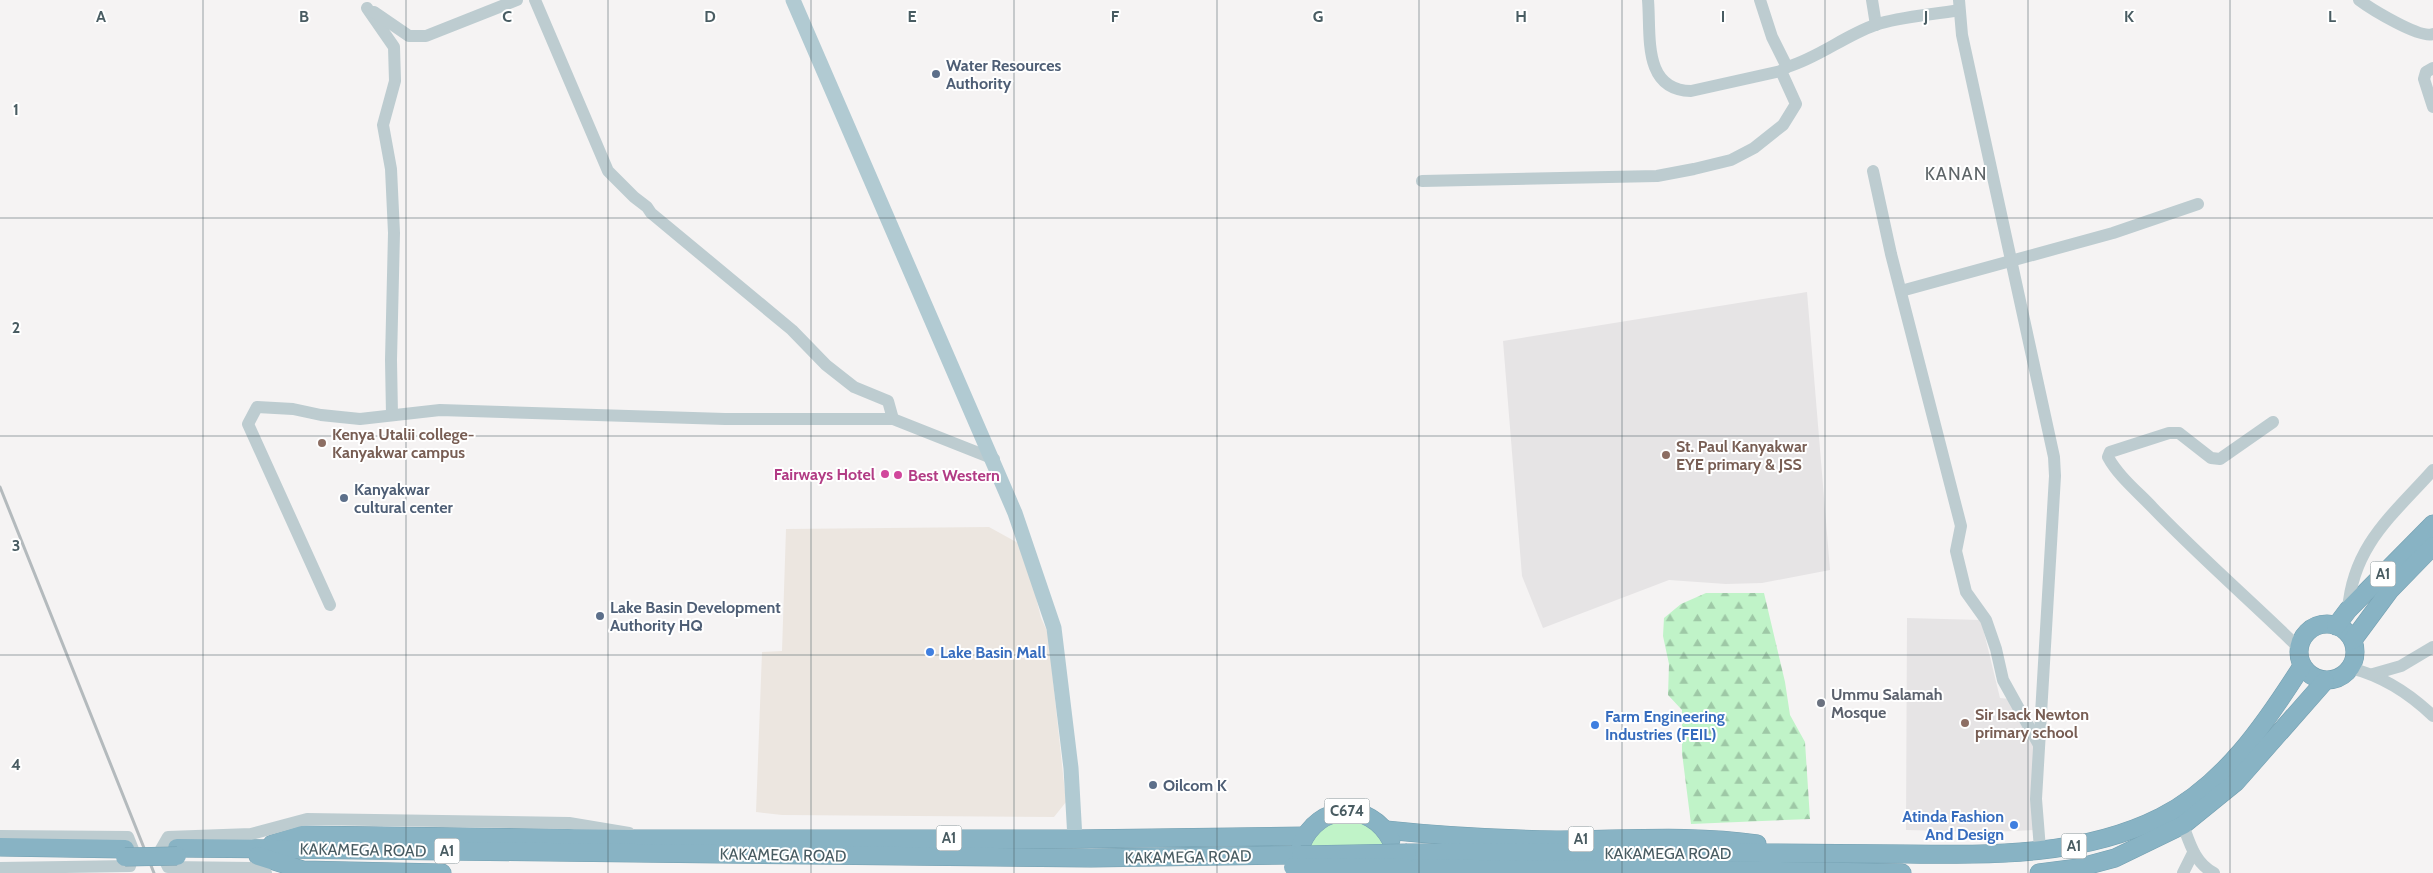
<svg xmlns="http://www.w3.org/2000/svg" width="2433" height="873" font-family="Cabin,sans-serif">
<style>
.commercial{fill:#ece6e0}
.education{fill:#e6e4e5}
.green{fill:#c0f3c8}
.forest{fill:url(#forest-firs)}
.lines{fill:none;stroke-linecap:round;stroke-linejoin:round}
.highway-casing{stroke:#739fb0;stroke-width:19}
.minor{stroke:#bdccd0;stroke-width:12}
.major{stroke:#b1cad2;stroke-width:15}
.highway{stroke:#88b3c4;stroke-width:18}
.rail{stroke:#b4babd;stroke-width:3}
.highway-bridge-casing{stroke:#739fb0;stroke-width:19;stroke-linecap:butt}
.highway-bridge{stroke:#88b3c4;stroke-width:18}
.grid{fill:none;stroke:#495c62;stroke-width:1;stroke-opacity:0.55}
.service-dot{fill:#5c6f8a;stroke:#fff;stroke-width:2}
.education-dot{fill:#8d6e63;stroke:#fff;stroke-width:2}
.hotel-dot{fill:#d1479c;stroke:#fff;stroke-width:2}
.shop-dot{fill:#3f7fe0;stroke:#fff;stroke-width:2}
.worship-dot{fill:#6b7280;stroke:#fff;stroke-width:2}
.labels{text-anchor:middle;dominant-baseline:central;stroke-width:4;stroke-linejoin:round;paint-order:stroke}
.shield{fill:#fff;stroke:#808d91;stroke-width:1}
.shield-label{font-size:15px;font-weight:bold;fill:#495c62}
.service-label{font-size:16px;font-weight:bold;fill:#4e5e75;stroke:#fff;text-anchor:start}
.education-label{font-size:16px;font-weight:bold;fill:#785e54;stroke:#fff;text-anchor:start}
.hotel-label{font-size:16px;font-weight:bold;fill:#b23c85;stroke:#fff;text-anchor:end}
.shop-label{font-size:16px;font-weight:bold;fill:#366cbe;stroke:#fff;text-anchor:start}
.worship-label{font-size:16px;font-weight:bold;fill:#5b616d;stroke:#fff;text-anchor:start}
.street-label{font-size:16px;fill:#495c62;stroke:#fff}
.neighbourhood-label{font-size:18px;letter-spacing:1px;fill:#5e6568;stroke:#fff}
.grid-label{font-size:16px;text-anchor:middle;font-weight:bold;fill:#495c62;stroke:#fff;stroke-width:4;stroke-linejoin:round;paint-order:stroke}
</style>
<defs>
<pattern id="forest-firs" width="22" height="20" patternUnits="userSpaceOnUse" patternTransform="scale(1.25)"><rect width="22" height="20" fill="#c0f3c8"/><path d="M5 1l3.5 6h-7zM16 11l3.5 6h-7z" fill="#9ec8a6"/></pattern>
</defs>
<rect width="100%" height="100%" fill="#f5f3f3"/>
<polygon class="commercial" points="989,527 1020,544 1030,572 1041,618 1048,633 1066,802 1054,817 782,815 756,812 762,652 782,651 786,529"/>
<g class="education">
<polygon points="1807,292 1830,570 1762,583 1726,584 1669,580 1543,628 1522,576 1503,341"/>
<polygon points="1907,618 1981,620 2000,698 2010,699 2035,747 2034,830 1993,832 1906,830"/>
</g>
<path class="green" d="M1354 820 1369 826 1386 846 1309 873C1310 865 1308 852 1310 844 1317 825 1336 821 1354 820Z"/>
<polygon class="forest" points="1706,593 1764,593 1785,682 1790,715 1805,742 1810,819 1691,824 1682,753 1682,710 1668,695 1669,664 1663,636 1664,618 1681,604"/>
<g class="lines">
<defs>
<g id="highway">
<circle cx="2327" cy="652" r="28"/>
<polyline points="2336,626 2348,610 2433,524"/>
<polyline points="2353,640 2390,590 2433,546"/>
<path d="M1386 830C1442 836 1499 839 1556 840 1623 840 1691 834 1757 844"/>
<polyline points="272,844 302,835 636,839 1075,839 1305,836"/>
<path d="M1301 845C1318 803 1370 800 1391 840"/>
<polyline points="0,847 125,849"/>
<polyline points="177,848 1091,858 1293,855"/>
<path d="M1407 853C1527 853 1647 852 1767 853 1814 853 1861 854 1908 854 1993 855 2084 856 2161 817 2224 785 2265 724 2302 666"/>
<polyline points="258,856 303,870 442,873"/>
<path d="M1406 868C1571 871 1736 869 1902 873"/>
<polyline points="2039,873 2078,868 2115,858 2183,825 2236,782 2325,681"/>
</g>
</defs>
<use href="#highway" class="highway-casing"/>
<g class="minor">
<polyline points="535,0 608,171 634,197 647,207 651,213 792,330 826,365 854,387 888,401 893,419"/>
<path d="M1648 0C1651 35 1642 90 1691 91L1781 71"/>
<polyline points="1872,0 1876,25"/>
<polyline points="1959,0 1962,35 2054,457 2055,476 2036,799 2040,849"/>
<path d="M2359 0C2371 9 2420 39 2433 34"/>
<polyline points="367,8 394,47 395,81 383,125 391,169 394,233 391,360 392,415"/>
<polyline points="374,12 409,36 426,36 517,0"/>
<path d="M1787 67C1818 58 1844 36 1875 25 1901 16 1932 15 1959 10"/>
<polyline points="2433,68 2426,72 2424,79 2433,107"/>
<polyline points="1873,171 1891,254 1961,526 1956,551 1966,592 1986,620 1996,649 2003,680 2038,743"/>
<polyline points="1422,181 1657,176 1694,169 1731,160 1754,148 1783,125 1796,104 1781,71 1787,67 1772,37 1760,0"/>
<polyline points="1901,291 2113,233 2198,204"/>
<path d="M2273 422 2220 459 2211 458 2179 433H2169L2110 452 2108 457C2118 476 2139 493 2153 508 2200 557 2251 601 2299 648"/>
<polyline points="330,605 248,424 257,407 293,409 321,415 360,419 440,410 725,419 893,419 994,459"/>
<path d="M2348 610C2353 545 2393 515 2433 470"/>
<path d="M2350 668C2383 676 2409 693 2433 716"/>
<polyline points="2373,674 2401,666 2433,647"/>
<path d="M2183 825C2190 844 2195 863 2214 873"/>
<polyline points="0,836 128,837 134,852 130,866 0,868"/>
<polyline points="266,873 252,868 168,867 160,851 168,837 251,834 307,819 569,823 629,833"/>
<polyline points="2183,873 2193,853"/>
</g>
<polyline class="major" points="793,0 1015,513 1054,628 1071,768 1075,839"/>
<use href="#highway" class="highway"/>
<polyline class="rail" points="0,487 154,873"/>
<defs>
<g id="highway-bridge">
<polyline points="1301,855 1407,853"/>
<polyline points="125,857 177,856"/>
<polyline points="1293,867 1406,868"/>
</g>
</defs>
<use href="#highway-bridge" class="highway-bridge-casing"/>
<use href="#highway-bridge" class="highway-bridge"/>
</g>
<path class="grid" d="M203 0V873M406 0V873M608 0V873M811 0V873M1014 0V873M1217 0V873M1419 0V873M1622 0V873M1825 0V873M2028 0V873M2230 0V873M0 218H2433M0 436H2433M0 655H2433"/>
<g class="service-dot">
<circle cx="936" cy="74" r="5"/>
<circle cx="344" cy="498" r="5"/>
<circle cx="600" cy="616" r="5"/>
<circle cx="1153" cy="785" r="5"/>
</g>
<g class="education-dot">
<circle cx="322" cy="443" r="5"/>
<circle cx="1666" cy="455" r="5"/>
<circle cx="1965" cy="723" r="5"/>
</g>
<g class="hotel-dot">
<circle cx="885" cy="474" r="5"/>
<circle cx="898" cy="475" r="5"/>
</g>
<g class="shop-dot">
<circle cx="930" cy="652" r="5"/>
<circle cx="1595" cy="725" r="5"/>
<circle cx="2014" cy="825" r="5"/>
</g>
<circle class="worship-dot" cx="1821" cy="703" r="5"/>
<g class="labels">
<g class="shield">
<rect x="2370.5" y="561.5" width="25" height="25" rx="4"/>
<rect x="1324.5" y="798.5" width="45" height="25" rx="4"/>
<rect x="936.5" y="825.5" width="25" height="25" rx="4"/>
<rect x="1568.5" y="826.5" width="25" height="25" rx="4"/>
<rect x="2061.5" y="833.5" width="25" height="25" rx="4"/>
<rect x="434.5" y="838.5" width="25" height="25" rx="4"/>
</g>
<g class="shield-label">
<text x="2383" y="574">A1</text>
<text x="1347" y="811">C674</text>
<text x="949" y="838">A1</text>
<text x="1581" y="839">A1</text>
<text x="2074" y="846">A1</text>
<text x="447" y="851">A1</text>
</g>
<g class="service-label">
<text x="946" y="65">Water Resources<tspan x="946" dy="18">Authority</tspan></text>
<text x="354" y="489">Kanyakwar<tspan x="354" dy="18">cultural center</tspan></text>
<text x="610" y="607">Lake Basin Development<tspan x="610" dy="18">Authority HQ</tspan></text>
<text x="1163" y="785">Oilcom K</text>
</g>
<g class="education-label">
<text x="332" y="434">Kenya Utalii college-<tspan x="332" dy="18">Kanyakwar campus</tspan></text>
<text x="1676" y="446">St. Paul Kanyakwar<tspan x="1676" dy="18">EYE primary &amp; JSS</tspan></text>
<text x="1975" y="714">Sir Isack Newton<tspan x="1975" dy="18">primary school</tspan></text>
</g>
<g class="hotel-label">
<text x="875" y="474">Fairways Hotel</text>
<text x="908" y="475" text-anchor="start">Best Western</text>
</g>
<g class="shop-label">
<text x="940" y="652">Lake Basin Mall</text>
<text x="1605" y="716">Farm Engineering<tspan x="1605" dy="18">Industries (FEIL)</tspan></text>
<text x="2004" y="816" text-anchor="end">Atinda Fashion<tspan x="2004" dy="18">And Design</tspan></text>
</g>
<g class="worship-label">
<text x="1831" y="694">Ummu Salamah<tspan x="1831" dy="18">Mosque</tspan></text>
</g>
<g class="street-label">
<text transform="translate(363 850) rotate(1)">KAKAMEGA ROAD</text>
<text x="1668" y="853">KAKAMEGA ROAD</text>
<text transform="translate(783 855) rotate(1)">KAKAMEGA ROAD</text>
<text transform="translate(1188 857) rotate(-1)">KAKAMEGA ROAD</text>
</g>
<g class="neighbourhood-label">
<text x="1956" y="174">KANAN</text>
</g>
</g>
<g class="grid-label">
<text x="101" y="22">A</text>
<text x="304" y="22">B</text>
<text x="507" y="22">C</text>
<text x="710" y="22">D</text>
<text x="912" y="22">E</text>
<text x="1115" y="22">F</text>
<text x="1318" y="22">G</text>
<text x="1521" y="22">H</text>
<text x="1723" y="22">I</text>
<text x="1926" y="22">J</text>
<text x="2129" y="22">K</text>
<text x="2332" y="22">L</text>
<text x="16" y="115">1</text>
<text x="16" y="333">2</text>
<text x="16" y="551">3</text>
<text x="16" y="770">4</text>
</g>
</svg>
